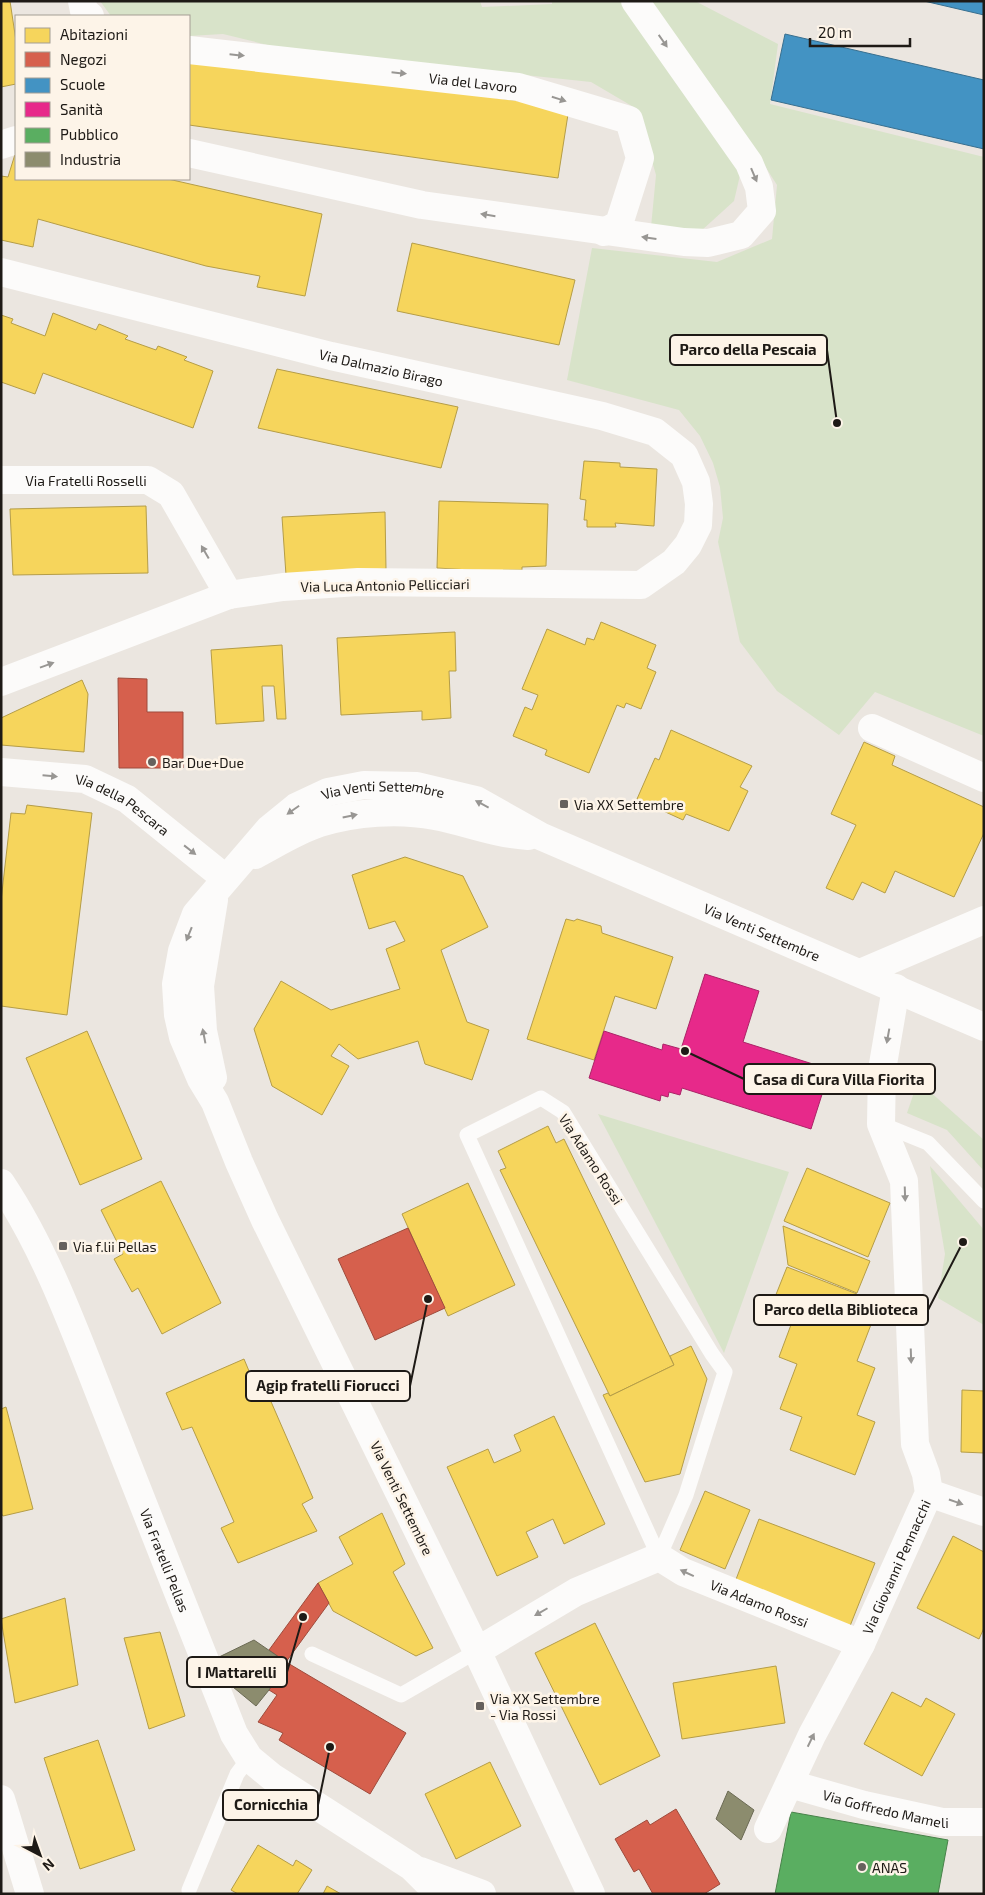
<svg xmlns="http://www.w3.org/2000/svg" width="985" height="1895" font-family="'Exo 2',sans-serif">
<style>
.green{fill:#d8e3c9}
.homes{fill:#f6d55c;stroke:#b59d47}
.shops{fill:#d6604d;stroke:#9f4b3c}
.schools{fill:#4393c3;stroke:#386f8f}
.health{fill:#e7298a;stroke:#ab2467}
.public{fill:#5aae61;stroke:#48824a}
.industry{fill:#8c8c6e;stroke:#6b6a54}
.lines{fill:none;stroke-linecap:round;stroke-linejoin:round}
.service{stroke:#fcfbfa;stroke-width:15}
.minor{stroke:#fcfbfa;stroke-width:28}
.tertiary{stroke:#fcfbfa;stroke-width:28}
.oneway{fill:#989693}
.poi-dot{fill:#66615d;stroke:#fdf4e8;stroke-width:2}
.labels{text-anchor:middle;dominant-baseline:central;stroke-width:5;stroke-linejoin:round;paint-order:stroke}
.street-label{font-size:14px;fill:#1e1a16;stroke:#fdf4e8}
.poi-label{font-size:14px;fill:#1e1a16;stroke:#fdf4e8;text-anchor:start}
.leader{fill:none;stroke:#1e1a16;stroke-width:2}
.callout-dot{fill:#1e1a16;stroke:#fdf4e8;stroke-width:2}
.callout{fill:#fdf4e8;stroke:#1e1a16;stroke-width:2}
.callout-label{font-size:15px;text-anchor:middle;font-weight:bold;fill:#1e1a16}
</style>
<rect width="100%" height="100%" fill="#ebe6e0"/>
<g class="green">
<polygon points="100,1 480,1 482,7 552,4 552,1 623,1 741,171 734,201 701,231 651,227 656,175 637,109 591,82 288,50 223,34 189,36 189,16 111,16"/>
<polygon points="647,1 695,1 778,44 770,104 984,157 984,736 875,692 839,735 777,691 740,642 718,542 723,518 720,487 713,463 700,436 679,410 567,380 592,248 717,262 772,239 777,185 730,111"/>
<polygon points="918,1081 984,1140 984,1171 947,1130 907,1113"/>
<polygon points="598,1114 789,1172 724,1353"/>
<polygon points="930,1166 984,1230 984,1325 938,1298 945,1254"/>
</g>
<g class="homes">
<polygon points="1,1 10,1 16,41 16,84 1,87"/>
<polygon points="189,54 569,108 558,178 189,125"/>
<polygon points="16,151 16,179 168,179 322,214 305,296 257,287 260,276 206,266 38,219 33,247 1,240 1,176 8,177"/>
<polygon points="412,243 575,280 559,345 397,311"/>
<polygon points="53,313 96,330 99,324 128,336 125,339 156,350 158,346 187,357 184,360 213,371 193,428 43,373 35,394 1,382 1,315 13,319 11,323 45,336"/>
<polygon points="277,369 458,407 441,468 258,428"/>
<polygon points="584,461 620,463 620,467 657,469 654,526 615,523 616,527 587,527 587,520 584,520 586,500 580,499"/>
<polygon points="439,501 548,504 546,566 522,567 522,570 503,570 503,572 437,568"/>
<polygon points="146,506 148,573 13,575 10,509"/>
<polygon points="385,512 386,569 286,575 282,517"/>
<polygon points="601,622 656,645 647,668 656,672 641,709 626,703 624,708 617,705 589,773 545,755 547,750 513,736 525,707 532,710 538,695 522,689 547,629 585,645 587,638 594,640"/>
<polygon points="455,632 456,671 449,671 451,718 422,720 422,711 341,715 337,638"/>
<polygon points="282,645 286,719 277,719 274,686 262,686 264,721 216,724 211,650"/>
<polygon points="82,680 88,694 84,752 1,745 1,718"/>
<polygon points="671,730 752,766 740,787 748,791 729,831 686,814 683,820 637,799 655,758 659,760"/>
<polygon points="864,742 895,756 892,765 984,807 984,833 954,897 895,871 885,893 862,882 853,900 826,888 856,825 831,814"/>
<polygon points="27,805 92,813 67,1015 1,1006 1,901 11,813 25,814"/>
<polygon points="405,857 463,876 488,927 441,950 467,1022 489,1030 472,1080 425,1064 418,1041 358,1059 339,1044 331,1056 349,1066 322,1115 272,1086 254,1029 281,981 331,1010 400,989 386,949 405,941 395,921 369,929 352,875"/>
<polygon points="566,919 574,921 577,919 601,926 602,933 673,957 656,1009 615,996 594,1060 527,1039"/>
<polygon points="87,1031 142,1159 80,1185 26,1058"/>
<polygon points="548,1126 556,1143 564,1139 674,1365 610,1396 500,1170 506,1168 498,1151"/>
<polygon points="807,1168 890,1203 868,1257 784,1221"/>
<polygon points="161,1181 221,1303 162,1334 138,1288 132,1292 114,1259 123,1254 101,1210"/>
<polygon points="468,1183 515,1285 448,1316 402,1214"/>
<polygon points="783,1226 870,1261 857,1293 788,1265"/>
<polygon points="787,1267 857,1294 850,1314 872,1322 857,1361 875,1368 857,1415 875,1422 855,1475 790,1450 802,1417 780,1409 797,1364 779,1357 798,1306 775,1297"/>
<polygon points="691,1346 707,1379 680,1474 645,1482 603,1395 608,1393 610,1396 674,1365 670,1356"/>
<polygon points="244,1359 254,1383 262,1381 313,1498 302,1504 317,1531 238,1563 221,1528 234,1522 192,1427 182,1430 166,1393"/>
<polygon points="962,1390 984,1391 984,1453 961,1452"/>
<polygon points="6,1407 33,1509 3,1516 1,1513 1,1409"/>
<polygon points="554,1416 605,1524 564,1544 553,1519 526,1532 538,1557 497,1576 447,1467 488,1449 494,1463 521,1451 514,1435"/>
<polygon points="705,1491 750,1510 725,1569 680,1550"/>
<polygon points="382,1513 405,1564 393,1572 433,1648 416,1656 333,1611 318,1583 353,1564 339,1537"/>
<polygon points="759,1519 875,1563 850,1626 735,1582"/>
<polygon points="953,1536 984,1552 984,1628 979,1639 917,1608"/>
<polygon points="65,1598 78,1685 15,1703 1,1619"/>
<polygon points="595,1623 660,1756 600,1785 535,1653"/>
<polygon points="160,1632 185,1716 149,1729 124,1638"/>
<polygon points="776,1666 785,1723 682,1739 673,1683"/>
<polygon points="892,1692 921,1707 926,1698 955,1714 922,1776 864,1744"/>
<polygon points="98,1740 135,1850 80,1869 44,1758"/>
<polygon points="490,1762 521,1826 456,1859 425,1794"/>
<polygon points="258,1845 293,1866 296,1860 312,1870 297,1894 238,1894 231,1890"/>
<polygon points="327,1886 341,1894 323,1894"/>
</g>
<g class="shops">
<polygon points="118,678 147,679 147,712 183,712 183,768 119,768"/>
<polygon points="408,1228 445,1308 375,1340 338,1259"/>
<polygon points="318,1583 329,1603 286,1662 269,1650"/>
<polygon points="286,1662 406,1733 370,1794 279,1740 283,1733 258,1722 277,1695 269,1690"/>
<polygon points="676,1809 720,1884 704,1894 653,1894 639,1869 634,1872 615,1839 647,1820 650,1825"/>
</g>
<g class="schools">
<polygon points="924,1 984,1 984,15"/>
<polygon points="785,34 984,80 984,149 771,100"/>
</g>
<polygon class="health" points="705,974 759,991 743,1042 816,1065 814,1071 820,1073 817,1082 825,1085 811,1129 682,1088 680,1095 669,1092 668,1097 661,1095 660,1101 589,1078 604,1031 662,1050 663,1044 681,1049"/>
<polygon class="public" points="791,1812 948,1840 938,1894 775,1894"/>
<g class="industry">
<polygon points="254,1640 286,1662 269,1690 256,1706 233,1687 217,1658"/>
<polygon points="728,1791 754,1810 741,1840 716,1819"/>
</g>
<g class="lines">
<g class="service">
<polygon points="541,1098 563,1112 712,1354 725,1372 686,1495 659,1557 467,1135"/>
<polyline points="881,1124 928,1143 984,1201"/>
<polyline points="312,1654 401,1695 477,1651"/>
<polyline points="189,1890 237,1774 249,1758"/>
</g>
<g class="minor">
<polyline points="82,1 84,11 90,16"/>
<path id="s1" d="M189 50 518 87 629 120 640 158 619 224 604 232"/>
<polyline points="1,145 16,140"/>
<polyline points="189,153 422,205 684,242 708,243 741,235 762,211 759,187 749,163 635,1"/>
<path id="s2" d="M1 272 331 356 602 416 655 432 684 455 696 482 699 504 698 525 688 545 674 562 641 585 358 582 283 587 229 595 1 682"/>
<path id="s3" d="M1 480H148L171 494 229 595"/>
<polyline points="872,728 984,778"/>
<polyline points="860,973 984,920"/>
<path id="s4" d="M1 1183C49 1255 78 1340 110 1420 151 1525 193 1629 234 1734L249 1758 272 1777 412 1867 439 1894"/>
<polyline points="929,1493 984,1512"/>
<path id="s5" d="M477 1651 576 1592 659 1557 683 1572 861 1644"/>
<path id="s6" d="M790 1784 864 1805 942 1822H984"/>
<path id="s7" d="M768 1829 812 1735 861 1644 929 1493 926 1474 915 1444 904 1181 881 1124 882 1070 896 988"/>
<polyline points="420,1871 482,1894"/>
</g>
<g class="tertiary">
<path id="s8" d="M1 772 85 779 127 799 225 878"/>
<path d="M255 855C276 844 298 830 320 823 355 812 399 809 435 816 467 822 495 834 528 836"/>
<polyline points="213,1078 203,1031 200,986 214,900"/>
<polyline points="1,1799 30,1894"/>
<path id="s9" d="M591 1894 477 1651 265 1220 239 1162 215 1102 201 1079 183 1037 178 1015 176 984 182 951 196 914 269 829 296 807 328 792 364 785 417 786 476 800 540 836 984 1027"/>
</g>
</g>
<defs><path id="oneway-solid" d="M-6-.8H1V-3.2L6.5 0L1 3.2V.8H-6Z" transform="scale(1.25)"/></defs>
<g class="oneway">
<use href="#oneway-solid" transform="translate(663 41) rotate(55)"/>
<use href="#oneway-solid" transform="translate(237 55) rotate(6)"/>
<use href="#oneway-solid" transform="translate(399 73) rotate(6)"/>
<use href="#oneway-solid" transform="translate(559 99) rotate(17)"/>
<use href="#oneway-solid" transform="translate(754 175) rotate(67)"/>
<use href="#oneway-solid" transform="translate(488 215) rotate(-171)"/>
<use href="#oneway-solid" transform="translate(649 238) rotate(-172)"/>
<use href="#oneway-solid" transform="translate(205 552) rotate(-120)"/>
<use href="#oneway-solid" transform="translate(47 665) rotate(-20)"/>
<use href="#oneway-solid" transform="translate(50 776) rotate(5)"/>
<use href="#oneway-solid" transform="translate(482 804) rotate(-152)"/>
<use href="#oneway-solid" transform="translate(293 810) rotate(145)"/>
<use href="#oneway-solid" transform="translate(350 816) rotate(-12)"/>
<use href="#oneway-solid" transform="translate(190 850) rotate(38)"/>
<use href="#oneway-solid" transform="translate(189 934) rotate(112)"/>
<use href="#oneway-solid" transform="translate(204 1036) rotate(-101)"/>
<use href="#oneway-solid" transform="translate(888 1036) rotate(100)"/>
<use href="#oneway-solid" transform="translate(905 1194) rotate(88)"/>
<use href="#oneway-solid" transform="translate(911 1356) rotate(88)"/>
<use href="#oneway-solid" transform="translate(956 1502) rotate(19)"/>
<use href="#oneway-solid" transform="translate(687 1573) rotate(-155)"/>
<use href="#oneway-solid" transform="translate(541 1612) rotate(150)"/>
<use href="#oneway-solid" transform="translate(811 1740) rotate(-64)"/>
</g>
<g class="poi-dot">
<circle cx="152" cy="762" r="5"/>
<rect x="559" y="799" width="10" height="10" rx="2.5"/>
<rect x="58" y="1241" width="10" height="10" rx="2.5"/>
<rect x="475" y="1701" width="10" height="10" rx="2.5"/>
<circle cx="862" cy="1867" r="5"/>
</g>
<g class="labels">
<g class="street-label">
<text stroke="none"><textPath href="#s1" startOffset="286">Via del Lavoro</textPath></text>
<text stroke="none"><textPath href="#s2" startOffset="392">Via Dalmazio Birago</textPath></text>
<text stroke="none"><textPath href="#s3" startOffset="85">Via Fratelli Rosselli</textPath></text>
<text transform="translate(385 585) rotate(-1)">Via Luca Antonio Pellicciari</text>
<text stroke="none"><textPath href="#s9" startOffset="1314">Via Venti Settembre</textPath></text>
<text stroke="none"><textPath href="#s8" startOffset="129">Via della Pescara</textPath></text>
<text stroke="none"><textPath href="#s9" startOffset="1724">Via Venti Settembre</textPath></text>
<text transform="translate(591 1159) rotate(57)">Via Adamo Rossi</text>
<text transform="translate(402 1498) rotate(64)">Via Venti Settembre</text>
<text stroke="none"><textPath href="#s4" startOffset="412">Via Fratelli Pellas</textPath></text>
<text stroke="none"><textPath href="#s7" startOffset="292">Via Giovanni Pennacchi</textPath></text>
<text stroke="none"><textPath href="#s5" startOffset="316">Via Adamo Rossi</textPath></text>
<text stroke="none"><textPath href="#s6" startOffset="99">Via Goffredo Mameli</textPath></text>
</g>
<g class="poi-label">
<text x="162" y="762">Bar Due+Due</text>
<text x="574" y="804">Via XX Settembre</text>
<text x="73" y="1246">Via f.lii Pellas</text>
<text x="490" y="1698">Via XX Settembre<tspan x="490" dy="16">- Via Rossi</tspan></text>
<text x="872" y="1867">ANAS</text>
</g>
</g>
<path class="leader" d="M837 423L827 350M685 1051L744 1079M963 1242L928 1310M428 1299L410 1386M303 1617L287 1672M330 1747L318 1805"/>
<g class="callout-dot">
<circle cx="837" cy="423" r="5"/>
<circle cx="685" cy="1051" r="5"/>
<circle cx="963" cy="1242" r="5"/>
<circle cx="428" cy="1299" r="5"/>
<circle cx="303" cy="1617" r="5"/>
<circle cx="330" cy="1747" r="5"/>
</g>
<g class="callout">
<rect x="670" y="335" width="157" height="30" rx="5"/>
<rect x="744" y="1064" width="191" height="30" rx="5"/>
<rect x="754" y="1295" width="174" height="30" rx="5"/>
<rect x="246" y="1371" width="164" height="30" rx="5"/>
<rect x="187" y="1657" width="100" height="30" rx="5"/>
<rect x="223" y="1790" width="95" height="30" rx="5"/>
</g>
<g class="callout-label">
<text x="748" y="355">Parco della Pescaia</text>
<text x="839" y="1085">Casa di Cura Villa Fiorita</text>
<text x="841" y="1315">Parco della Biblioteca</text>
<text x="328" y="1391">Agip fratelli Fiorucci</text>
<text x="237" y="1678">I Mattarelli</text>
<text x="271" y="1810">Cornicchia</text>
</g>
<rect width="985" height="1895" fill="none" stroke="#1e1a16" stroke-width="5"/>
<rect x="15" y="15" width="175" height="165" fill="#fdf4e8" stroke="#a49d94"/>
<rect x="25" y="28" width="25" height="15" fill="#f6d55c" stroke="#a49d94"/>
<text x="60" y="40" font-size="15" fill="#1e1a16">Abitazioni</text>
<rect x="25" y="52" width="25" height="15" fill="#d6604d" stroke="#a49d94"/>
<text x="60" y="65" font-size="15" fill="#1e1a16">Negozi</text>
<rect x="25" y="78" width="25" height="15" fill="#4393c3" stroke="#a49d94"/>
<text x="60" y="90" font-size="15" fill="#1e1a16">Scuole</text>
<rect x="25" y="102" width="25" height="15" fill="#e7298a" stroke="#a49d94"/>
<text x="60" y="115" font-size="15" fill="#1e1a16">Sanità</text>
<rect x="25" y="128" width="25" height="15" fill="#5aae61" stroke="#a49d94"/>
<text x="60" y="140" font-size="15" fill="#1e1a16">Pubblico</text>
<rect x="25" y="152" width="25" height="15" fill="#8c8c6e" stroke="#a49d94"/>
<text x="60" y="165" font-size="15" fill="#1e1a16">Industria</text>
<g transform="translate(40 1855) rotate(139)" stroke="#fdf4e8" stroke-width="4" paint-order="stroke">
<path d="M0-4L9 19L0 12L-9 19Z" fill="#1e1a16"/>
<text y="-8" font-size="14" font-weight="bold" text-anchor="middle" fill="#1e1a16">N</text>
</g>
<path d="M810 38v8h100v-8" fill="none" stroke="#1e1a16" stroke-width="2.5"/>
<text x="818" y="38" font-size="15" fill="#1e1a16" stroke="#fdf4e8" stroke-width="4" paint-order="stroke">20 m</text>
</svg>
